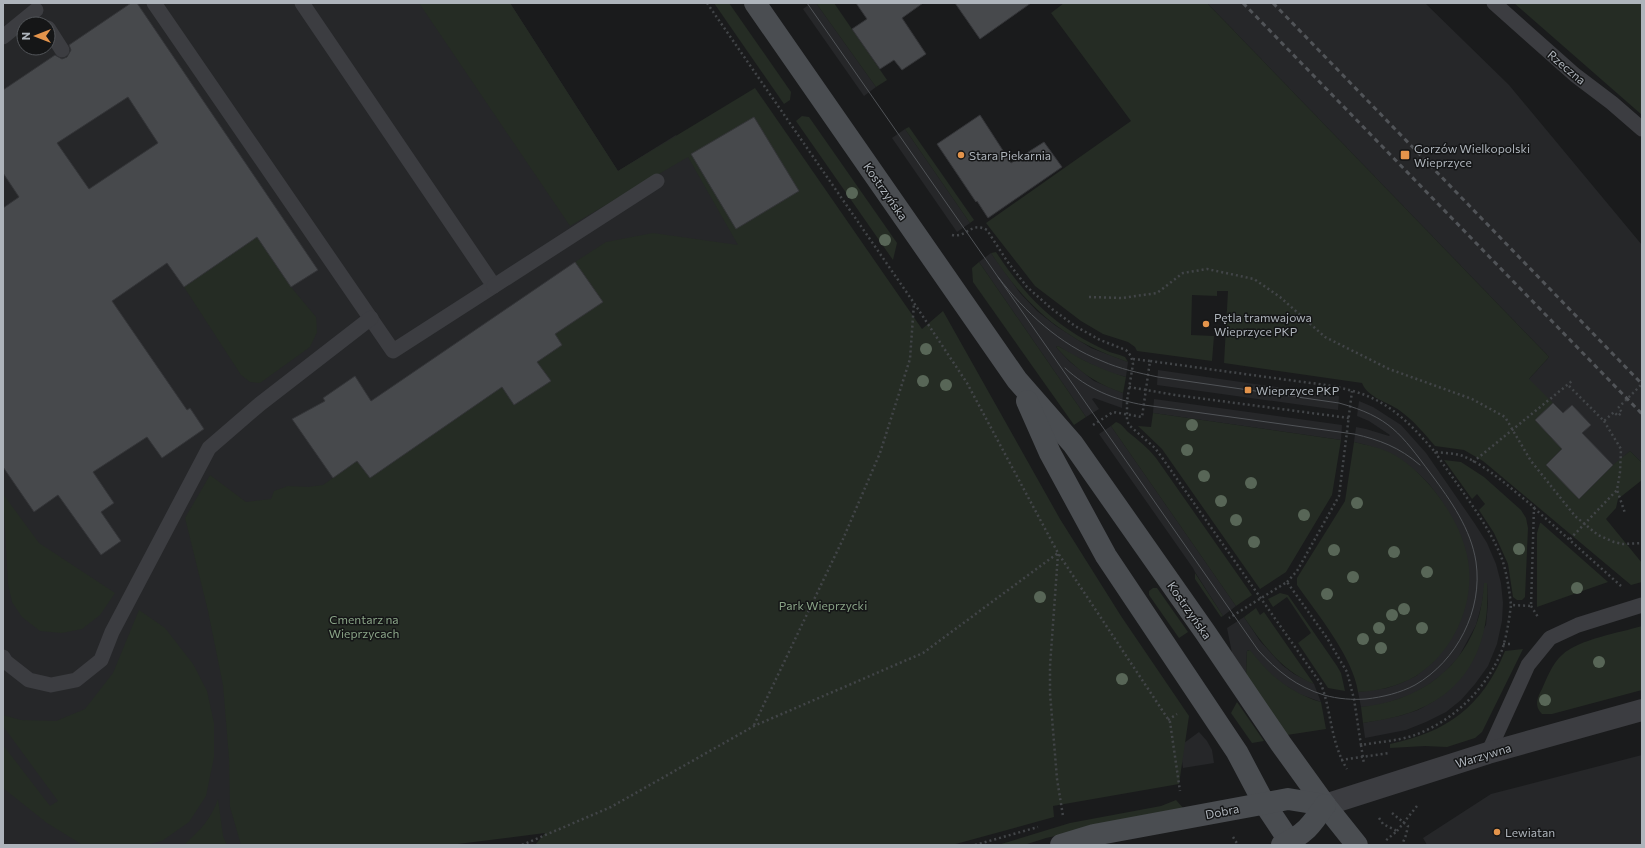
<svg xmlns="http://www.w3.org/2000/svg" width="1645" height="848" font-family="Commissioner,sans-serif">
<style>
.built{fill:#262729;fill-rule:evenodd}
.green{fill:#252c24}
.building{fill:#47494c;stroke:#343538;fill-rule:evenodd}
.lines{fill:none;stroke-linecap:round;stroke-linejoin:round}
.path{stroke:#424548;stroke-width:2.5;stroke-dasharray:2 3;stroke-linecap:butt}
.lane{stroke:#3c3d41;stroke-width:15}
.street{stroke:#3c3d41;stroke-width:22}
.secondary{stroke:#4a4d51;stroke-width:22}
.tram{stroke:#515458;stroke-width:1}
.rail{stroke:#515458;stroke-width:3;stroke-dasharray:5 4;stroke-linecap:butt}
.tree{fill:#586657}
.poi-dot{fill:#e4944b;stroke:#151617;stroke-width:1.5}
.labels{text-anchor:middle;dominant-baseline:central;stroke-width:3;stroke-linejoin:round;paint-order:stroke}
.street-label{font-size:12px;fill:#aeb4bb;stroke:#151617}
.poi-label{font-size:12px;fill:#aeb4bb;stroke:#151617;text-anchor:start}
.park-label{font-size:12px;fill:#8aa487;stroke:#151617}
</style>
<rect width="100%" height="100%" fill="#1a1b1c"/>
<g class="built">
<path d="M3 3H510L618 171 676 135 739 245 262 845H3ZM24 24H48V48H24Z"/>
<polygon points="811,3 816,3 876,87 864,96 803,9"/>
<polygon points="1207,3 1425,3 1509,85 1642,245 1642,463 1630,451 1579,499 1546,465 1562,449 1535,420 1529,379 1549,357"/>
<polygon points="905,129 970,223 957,232 892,138"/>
<polygon points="991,253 1020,293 1037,311 1056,326 1091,348 1128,362 1126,377 1107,372 1072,355 1058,346 1056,347 1069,361 1094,381 1123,393 1122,408 1094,398 1092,399 1099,409 1086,417 979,262"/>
<polygon points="1158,370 1339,396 1338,410 1157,385"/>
<polygon points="1154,399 1342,425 1341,440 1153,413"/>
<polygon points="1359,401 1373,407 1401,425 1426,453 1475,524 1487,543 1496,564 1501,583 1503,603 1502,621 1497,644 1488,666 1475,684 1461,700 1446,712 1426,722 1406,730 1365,738 1363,723 1399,716 1418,710 1434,701 1448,691 1486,625 1488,603 1487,584 1485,583 1482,603 1476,625 1458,658 1443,674 1428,685 1411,695 1377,706 1361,707 1358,692 1387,688 1401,683 1416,676 1433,662 1469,573 1459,533 1441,500 1429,484 1418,473 1392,454 1366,445 1354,442 1356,427 1366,429 1389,436 1390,435 1369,421 1357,416"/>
<polygon points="1111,426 1236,606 1223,616 1195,572 1193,568 1099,434"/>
<polygon points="1244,617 1260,641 1282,665 1294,674 1314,684 1321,702 1299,694 1278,681 1258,662 1249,650 1247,651 1246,676 1233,658 1227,628"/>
<polygon points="1199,732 1207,741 1212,750 1214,763 1183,768 1180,746"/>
<polygon points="1642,755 1642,845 1427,845 1423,838 1491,794"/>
</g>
<g class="green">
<polygon points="419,3 510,3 618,171 755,88 922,329 943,311 1060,519 1121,616 1189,716 1179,784 1053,806 1054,817 952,845 535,845 545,833 450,845 241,845 230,807 229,758 223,685 208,611 185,518 210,475 246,502 271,499 274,491 288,486 308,487 323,485 357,461 370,478 502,387 515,405 550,381 537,362 555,334 603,302 575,262 606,242 653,233 738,245 688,157 570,226"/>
<polygon points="714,3 729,3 791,92 790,100 784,104"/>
<polygon points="816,3 834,3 887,80 876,87"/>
<path d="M1064 3H1207L1549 357 1529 379 1553 403 1535 420 1562 449 1546 465 1579 498 1613 465 1630 451 1642 463V480L1618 499 1616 508 1606 519 1642 563V582L1631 585 1483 461 1464 450 1435 446C1424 433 1413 420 1399 410 1388 402 1368 398 1362 383L1224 363 1228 291H1217V296L1192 295 1191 335 1214 336 1212 361 1137 351 1135 347 1128 342 1103 334 1081 321 1035 286 986 223 1131 121 1051 13Z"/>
<polygon points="1514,3 1642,3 1642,115"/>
<polygon points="802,116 809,117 897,243 893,260 796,121"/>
<polygon points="909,127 974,220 970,223 905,129"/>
<polygon points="257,237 291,287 316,317 317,332 310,347 260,383 250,382 241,375 184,287"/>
<path d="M996 252C1026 297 1055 327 1105 350 1111 353 1118 354 1125 357L1128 362C1065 341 1027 308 991 253Z"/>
<polygon points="979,262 1086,417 1074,425 973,282 972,268"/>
<path d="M1058 346C1080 359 1101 370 1126 377L1123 393C1094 383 1077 370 1056 347Z"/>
<polygon points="1153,413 1341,440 1332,495 1286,572 1260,589 1162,449 1138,426 1151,427"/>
<path d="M1116 422C1122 424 1123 427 1128 432 1138 440 1148 448 1156 458L1252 595 1236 606 1111 426Z"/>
<path d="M1354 442C1366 445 1379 447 1391 453 1425 471 1459 517 1467 555 1477 600 1455 651 1416 676 1399 686 1378 691 1358 692 1353 657 1318 615 1297 585V578L1345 501Z"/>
<polygon points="1444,460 1461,462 1484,477 1521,510 1526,518 1528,528 1525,597 1522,600 1517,600 1513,597 1508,564 1494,533 1479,510 1485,504 1477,494 1472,499"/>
<polygon points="3,494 39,543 115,593 100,615 82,629 62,633 40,631 22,617 12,602 8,584"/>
<polygon points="1540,523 1541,523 1608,582 1537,607 1537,533"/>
<polygon points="1195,573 1223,616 1221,617 1195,579"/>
<path d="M1484 583H1487C1491 639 1471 688 1417 710 1400 717 1381 720 1363 723L1361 707C1412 702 1457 675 1476 625 1481 612 1483 597 1484 583Z"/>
<polygon points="1153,588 1157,588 1188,632 1179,638 1149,595 1149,591"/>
<polygon points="1280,593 1288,595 1337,666 1341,673 1345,691 1328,688 1298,643 1311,633 1287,597 1273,607 1268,599"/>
<path d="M1256 608 1260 615 1264 612 1314 684C1282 671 1263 645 1244 617Z"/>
<polygon points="139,610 165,628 193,664 207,691 214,723 214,757 206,796 189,822 162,841 146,845 81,844 47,823 3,788 3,745 50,806 58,801 3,726 3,715 21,720 56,721 85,709 113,673"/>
<path d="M1642 626V690L1552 714H1542C1534 706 1537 698 1542 689 1547 678 1552 664 1562 655 1579 639 1619 633 1642 626Z"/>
<path d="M1523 649 1482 732 1475 738 1447 747 1425 746 1390 748V744C1447 732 1482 707 1505 651Z"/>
<path d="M1250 650C1269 675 1291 693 1321 702L1326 729 1287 735 1246 676 1247 651Z"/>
<polygon points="1237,702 1264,741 1252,743 1231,713"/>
<path d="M218 799 223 836 227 845H184C200 830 210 821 218 799Z"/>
<polygon points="1176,800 1184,809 1046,838 1024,845 998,845 1070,823 1161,806"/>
</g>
<g class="building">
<path d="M131 3H137L318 270 291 287 257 237 184 287 167 263 112 301 187 410 190 408 204 429 162 458 147 437 93 472 114 503 101 512 121 541 101 555 58 495 34 512 3 467V208L19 197 3 173V90L55 55 62 59 67 57 71 50 69 45ZM128 97 158 143 89 189 57 143Z"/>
<polygon points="856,3 923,3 902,18 926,54 902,70 894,60 880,69 852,29 867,19"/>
<polygon points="955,3 1031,3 980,39"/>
<polygon points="980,115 1011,163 1044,142 1062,167 988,218 977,201 976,202 937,144"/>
<polygon points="754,117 799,191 736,229 691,154"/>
<polygon points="575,262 603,302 555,334 562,345 537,362 551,381 514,405 502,387 370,478 357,461 333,478 292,419 325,401 323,398 355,376 371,401"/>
<polygon points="1553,403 1563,413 1572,405 1591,425 1582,433 1613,465 1579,499 1546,465 1562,449 1535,420"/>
</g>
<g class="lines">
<g class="path">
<polyline points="707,3 914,303 967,383 1058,553 1170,722 1180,791"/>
<path d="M952 235C967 238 971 221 987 230L1007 261 1027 287 1052 309 1075 326 1100 340 1126 350 1131 356 1133 364 1127 401V421L1130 426 1155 448 1163 459 1321 684C1332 713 1330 741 1347 769"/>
<polyline points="1089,297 1122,298 1157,293 1183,273 1207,269 1254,279 1280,297 1325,337 1389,369 1472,399 1505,417 1531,461 1575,516 1598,535 1614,542 1623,544 1642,543"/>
<polyline points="1133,359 1150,361"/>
<polyline points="1569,386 1604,421 1614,412 1618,416 1622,412 1618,408 1642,384"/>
<polyline points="1129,387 1175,395 1349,418"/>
<polyline points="1604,421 1621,449 1620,472 1617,490 1625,513"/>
<path d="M1093 425 1113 412 1142 417 1150 361C1194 367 1237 373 1281 379 1308 383 1339 385 1365 395 1394 406 1415 429 1435 452 1443 453 1452 453 1460 455 1486 464 1512 490 1534 507L1531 606 1511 605C1509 620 1507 635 1502 650 1487 689 1451 723 1412 736 1396 741 1378 742 1361 745L1354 699 1347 672 1327 638 1287 582 1229 618"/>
<path d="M1435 452C1456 484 1489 524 1502 559 1507 574 1509 589 1511 605"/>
<polyline points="1473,462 1572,381"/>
<polyline points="1534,508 1621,586"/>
<polyline points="1570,539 1617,490"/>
<polyline points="1058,554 1050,666 1050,693 1057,779 1063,816"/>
<polyline points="1287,582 1297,571 1339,496 1352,391"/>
<polyline points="1531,606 1538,617"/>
<polyline points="1503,644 1513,644"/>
<polyline points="1168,720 1177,714"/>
<polyline points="754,725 843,539 880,453 910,359 914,303"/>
<polyline points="1361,745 1364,764"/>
<polyline points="1341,760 1389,753"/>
<polyline points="1392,813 1408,826 1406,835 1402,845"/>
<polyline points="1379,818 1383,824 1397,831 1384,842"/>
<polyline points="1397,831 1417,806"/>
<polyline points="1233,837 1238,845"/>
<polyline points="522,845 611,807 754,726 923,653 1058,553"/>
<polyline points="975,845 1038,827"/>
</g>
<g class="lane">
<polyline points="154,3 393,351 494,286 302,3"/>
<polyline points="1494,3 1575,75 1612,103 1642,129"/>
<polyline points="48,28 62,50"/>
<polyline points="3,37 36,10"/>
<polyline points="494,286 657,181"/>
<polyline points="3,657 6,662 29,680 51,685 76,680 101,660 112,632 209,448 260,404 371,318"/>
<polyline points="1488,753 1528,665 1550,638 1578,625 1642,605"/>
</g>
<polyline class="street" points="1325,805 1488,753 1642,710"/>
<g class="secondary">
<polyline points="755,3 1017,380 1073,444 1205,632 1281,744 1325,805 1357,845"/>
<polyline points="1027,401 1050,453 1106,556 1237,752 1264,803 1292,845"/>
<polyline points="1061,845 1094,835 1288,799 1325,805"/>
<path d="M1282 845C1305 834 1311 826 1325 805"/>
</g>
<g class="tram">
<path d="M807 3 1258 650C1277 671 1297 687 1324 695 1338 699 1353 700 1366 699 1383 697 1400 693 1415 685 1457 661 1483 610 1476 562 1471 529 1451 501 1431 474 1401 434 1390 417 1339 403L1158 377C1139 373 1120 369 1102 361 1060 345 1025 312 998 277"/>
<path d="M1065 368C1087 389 1115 400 1144 405L1354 434C1380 440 1399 447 1420 465"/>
</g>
<g class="rail">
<polyline points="1243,3 1642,414"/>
<polyline points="1273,3 1642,384"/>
</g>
</g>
<g class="tree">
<circle cx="852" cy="193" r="6"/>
<circle cx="885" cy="240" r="6"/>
<circle cx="926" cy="349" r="6"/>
<circle cx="923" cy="381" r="6"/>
<circle cx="946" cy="385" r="6"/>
<circle cx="1192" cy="425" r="6"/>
<circle cx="1187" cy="450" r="6"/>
<circle cx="1204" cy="476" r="6"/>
<circle cx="1251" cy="483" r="6"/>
<circle cx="1221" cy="501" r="6"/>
<circle cx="1357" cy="503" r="6"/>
<circle cx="1304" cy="515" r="6"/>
<circle cx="1236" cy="520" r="6"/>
<circle cx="1254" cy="542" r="6"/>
<circle cx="1519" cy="549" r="6"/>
<circle cx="1334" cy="550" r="6"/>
<circle cx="1394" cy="552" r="6"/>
<circle cx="1427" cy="572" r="6"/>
<circle cx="1353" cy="577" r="6"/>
<circle cx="1577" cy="588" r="6"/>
<circle cx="1327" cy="594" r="6"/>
<circle cx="1040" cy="597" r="6"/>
<circle cx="1404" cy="609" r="6"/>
<circle cx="1392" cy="615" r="6"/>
<circle cx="1379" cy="628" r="6"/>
<circle cx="1422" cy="628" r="6"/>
<circle cx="1363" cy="639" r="6"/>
<circle cx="1381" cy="648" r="6"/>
<circle cx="1599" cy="662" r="6"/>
<circle cx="1122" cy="679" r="6"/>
<circle cx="1545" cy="700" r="6"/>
</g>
<g class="poi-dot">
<circle cx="961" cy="155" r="4"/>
<rect x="1400" y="150" width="10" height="10" rx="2"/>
<circle cx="1206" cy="324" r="4"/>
<rect x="1244" y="386" width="8" height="8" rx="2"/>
<circle cx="1497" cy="832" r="4"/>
</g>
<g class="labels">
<g class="street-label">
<text transform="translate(1567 67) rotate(40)">Rzeczna</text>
<text transform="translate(886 191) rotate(55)">Kostrzyńska</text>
<text transform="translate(1190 610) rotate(55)">Kostrzyńska</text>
<text transform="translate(1483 755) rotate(-17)">Warzywna</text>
<text transform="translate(1222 811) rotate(-11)">Dobra</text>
</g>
<g class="poi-label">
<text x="1414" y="148">Gorzów Wielkopolski<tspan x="1414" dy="14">Wieprzyce</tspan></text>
<text x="969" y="155">Stara Piekarnia</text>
<text x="1214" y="317">Pętla tramwajowa<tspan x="1214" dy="14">Wieprzyce PKP</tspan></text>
<text x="1256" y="390">Wieprzyce PKP</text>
<text x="1505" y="832">Lewiatan</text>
</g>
<g class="park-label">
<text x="823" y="605">Park Wieprzycki</text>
<text x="364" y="619">Cmentarz na<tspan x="364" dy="14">Wieprzycach</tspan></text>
</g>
</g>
<rect width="1645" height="848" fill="none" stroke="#aeb4bb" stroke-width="8"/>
<g transform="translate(36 36) rotate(270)"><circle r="19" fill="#151617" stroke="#525559"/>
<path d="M0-3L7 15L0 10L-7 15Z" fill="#e4944b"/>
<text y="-6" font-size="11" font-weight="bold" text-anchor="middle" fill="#aeb4bb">N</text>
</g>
</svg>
